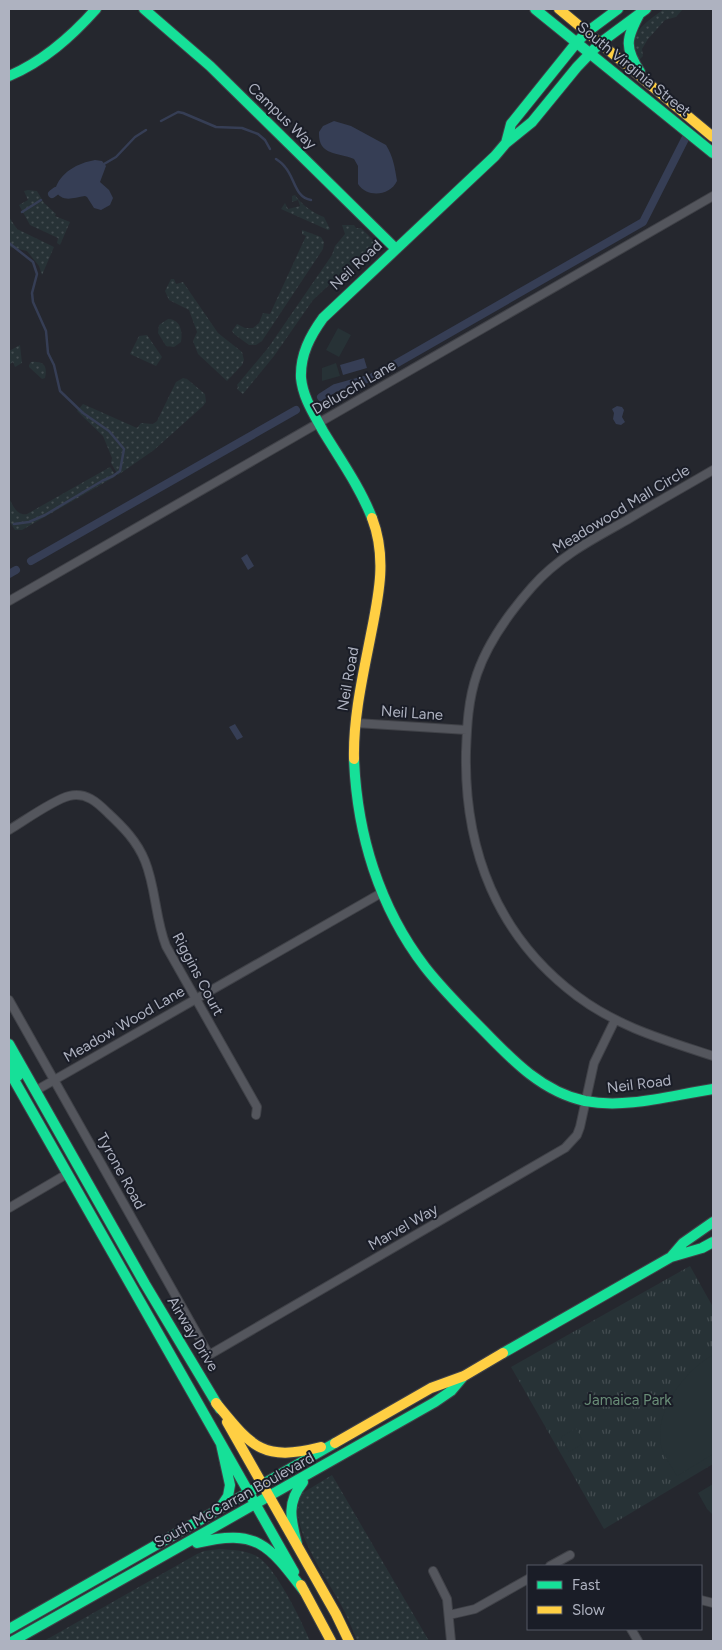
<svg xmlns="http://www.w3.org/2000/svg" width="722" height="1650" font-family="Figtree,sans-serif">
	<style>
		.grass { fill: url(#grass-dots) }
		.park { fill: url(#park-tufts) }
		.pitch { fill: #273236 }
		.water { fill: #363e55 }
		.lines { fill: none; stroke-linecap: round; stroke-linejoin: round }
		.stream { stroke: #363e55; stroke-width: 2.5 }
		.canal { stroke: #363e55; stroke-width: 8 }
		.street-casing { stroke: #404248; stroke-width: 10 }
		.fast-casing { stroke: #404248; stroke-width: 12 }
		.slow-casing { stroke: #404248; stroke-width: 12 }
		.street { stroke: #54565d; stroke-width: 8 }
		.fast { stroke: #16e098; stroke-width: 10 }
		.slow { stroke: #ffcf43; stroke-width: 10 }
		.labels { text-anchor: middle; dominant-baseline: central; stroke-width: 4; stroke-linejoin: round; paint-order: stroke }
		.street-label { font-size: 15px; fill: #aeb2c0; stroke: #1a1d27 }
		.park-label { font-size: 15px; fill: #698d77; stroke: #1a1d27 }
	</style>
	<defs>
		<pattern id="grass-dots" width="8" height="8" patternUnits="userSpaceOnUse" patternTransform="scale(1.25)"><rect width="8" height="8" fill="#273236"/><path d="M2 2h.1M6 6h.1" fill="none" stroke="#444d51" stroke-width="1.8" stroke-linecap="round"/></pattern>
		<pattern id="park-tufts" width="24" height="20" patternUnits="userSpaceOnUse" patternTransform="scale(1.25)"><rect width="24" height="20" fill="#273236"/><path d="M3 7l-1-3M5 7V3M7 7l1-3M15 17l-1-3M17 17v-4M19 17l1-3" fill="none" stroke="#444d51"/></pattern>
	</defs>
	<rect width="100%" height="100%" fill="#25272e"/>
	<path class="grass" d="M664 9H683L676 17 665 20 648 39 642 49 643 56 639 60C623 35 647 22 664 9Z
		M28 190 37 191 44 203 56 214 55 216 70 222 60 245 57 243 58 238 30 225 19 205 28 200 24 191Z
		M295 195C301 204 314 214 324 217L330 229 328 230 281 209 285 203 288 209 300 206 298 200 292 202V196Z
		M9 217 17 229 54 247 42 275 39 266 27 251 9 247Z
		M342 225H354L356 228H361L373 240 375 248C368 249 365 256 358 258L313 300 274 356 243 394 237 389 238 387 237 385 268 348 332 255 335 246 345 234Z
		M302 230 321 237 324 242 323 249 262 341 256 345H249L234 334 232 331 237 324 245 328H253L259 323 263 313 270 314 306 236 302 234Z
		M171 279H174L176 284 183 282 218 333 242 352 244 360 242 365 227 381 198 354 193 341 197 332 189 310 169 300 165 291Z
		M168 319C180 319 183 331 181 342L174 347 166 346 158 333 159 325Z
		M147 335 162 357 156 366 130 354 139 336Z
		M20 345 22 363 15 367 13 362 9 365V351Z
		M31 362C43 361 48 365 45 378L42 379 29 367V365Z
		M183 378 187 379 205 394 206 402 203 406 154 450 118 475 111 463 112 458 103 436 77 411 83 404 137 428 141 423 153 424 157 421 176 382Z
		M110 467 116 476 22 530H15L9 521V498C13 506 17 516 27 514Z
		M332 1475 429 1641H357C352 1628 347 1615 340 1603 326 1576 286 1524 301 1494Z
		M220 1549C232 1550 247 1550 258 1557 276 1568 301 1620 310 1641H44L197 1554 204 1551Z"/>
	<path class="park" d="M690 1266 713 1307V1464L604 1529 511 1367Z"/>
	<path class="pitch" d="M338 328 351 335 339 357 326 350Z
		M336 363 340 376 322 381V368Z
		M713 1355V1454L677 1476C672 1467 665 1458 662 1449 652 1413 684 1371 713 1355Z
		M576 1428 584 1443 569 1452 561 1437Z
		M713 1484V1515L707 1509 698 1493Z"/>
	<path class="water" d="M334 121 351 126 386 145C393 156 395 168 397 181 390 196 367 198 358 184V166L354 159C337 152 318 156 319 132L323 126Z
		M95 160 102 161 106 166 100 182 109 190 113 198 110 205 101 210 94 208 87 197 85 196C72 198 62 203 55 190 60 172 78 163 95 160Z
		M364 358 367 368 343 375 340 365Z
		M617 406 622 407 624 410 622 417 625 422 621 425 616 424 613 419 614 413 612 409Z
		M247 554 254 566 248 570 241 558Z
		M235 724 243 737 237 740 229 727Z"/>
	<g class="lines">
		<path class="stream" d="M161 121 178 112 183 113 216 127 242 128 258 134 265 140 270 149
			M276 159C279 161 283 164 285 167 295 178 295 198 311 200
			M104 164 116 157 135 137 146 130
			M22 212 41 200
			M9 243 33 262 37 274 32 293 33 302 46 331 48 353 54 365 60 391 83 413 109 431 124 449 120 471 113 476 102 481 45 515 29 522 14 524"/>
		<path class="canal" d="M52 194 56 191
			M321 397 335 388 371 378 643 222 685 139
			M31 561 296 410
			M9 574 16 570"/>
		<defs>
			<path id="street" d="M713 470C684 487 655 503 627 520 593 539 558 557 532 587 510 612 488 642 477 674 468 700 467 726 466 752 464 850 497 936 577 996 618 1027 665 1040 713 1056
				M9 601 713 196
				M356 723 467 730
				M9 830C24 821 53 800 69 796 86 792 97 802 108 813 123 827 137 841 145 861 156 888 155 918 166 946L257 1107 256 1115
				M9 1000 209 1355 565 1148 577 1135 580 1127 594 1063 615 1020
				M35 1091 383 892
				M9 1208 67 1174
				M550 1566 570 1555
				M433 1571 447 1599 451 1641
				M701 1600 713 1603
				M449 1615 475 1609 528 1579
				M631 1629 638 1641"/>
			<path id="fast" d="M144 9 210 66 396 249
				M535 9 713 153
				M640 13C626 39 624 47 640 72
				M9 76C44 61 71 37 96 9
				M506 143 511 124 577 42 587 32 618 9
				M372 518C360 487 340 459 323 431 314 414 303 398 301 378 300 355 310 336 323 318L495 156 506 143 532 122 577 67 600 43 646 9
				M354 759C357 834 379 907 425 967 443 990 464 1011 484 1031 513 1061 543 1092 585 1101 627 1109 672 1095 713 1089
				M9 1044 145 1284 220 1409
				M9 1060 18 1076
				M9 1071 294 1572
				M671 1257 683 1243 713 1222
				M503 1353 671 1257 702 1248 713 1242
				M220 1508 228 1496 230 1485 221 1444
				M197 1543C257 1528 269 1545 304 1591
				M297 1544C291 1520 286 1503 303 1482
				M9 1629 335 1443
				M13 1641 435 1402 451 1391 462 1378"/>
			<path id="slow" d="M559 9 713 137
				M354 759C353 718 363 675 371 634 379 594 387 557 372 518
				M216 1403C252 1447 262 1462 321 1447
				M227 1422 336 1614 349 1641
				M335 1443 431 1388 464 1376 503 1353
				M301 1585 331 1641"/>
		</defs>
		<use href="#street" class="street-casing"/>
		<use href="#fast" class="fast-casing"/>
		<use href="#slow" class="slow-casing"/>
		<use href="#street" class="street"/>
		<use href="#fast" class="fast"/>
		<use href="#slow" class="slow"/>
	</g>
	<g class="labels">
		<g class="street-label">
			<text transform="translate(634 69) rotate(39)">South Virginia Street</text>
			<text transform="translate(282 116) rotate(44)">Campus Way</text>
			<text transform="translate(356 265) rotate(-43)">Neil Road</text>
			<text transform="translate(354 387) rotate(-30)">Delucchi Lane</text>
			<text transform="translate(621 509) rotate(-31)">Meadowood Mall Circle</text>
			<text transform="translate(348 679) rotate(-80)">Neil Road</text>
			<text transform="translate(412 713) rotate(4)">Neil Lane</text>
			<text transform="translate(198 974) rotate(62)">Riggins Court</text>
			<text transform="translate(124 1024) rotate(-30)">Meadow Wood Lane</text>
			<text transform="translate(639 1084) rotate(-7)">Neil Road</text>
			<text transform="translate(121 1171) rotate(61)">Tyrone Road</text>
			<text transform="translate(403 1227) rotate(-30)">Marvel Way</text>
			<text transform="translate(193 1334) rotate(59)">Airway Drive</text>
			<text transform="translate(234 1500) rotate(-29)">South McCarran Boulevard</text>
		</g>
		<g class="park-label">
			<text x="628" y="1400">Jamaica Park</text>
		</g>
	</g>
	<rect width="722" height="1650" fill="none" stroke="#aeb2c0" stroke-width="20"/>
	<rect x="527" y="1565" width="175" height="65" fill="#1a1d27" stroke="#555964"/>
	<rect x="537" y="1581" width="25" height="8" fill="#16e098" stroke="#555964"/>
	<text x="572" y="1590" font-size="15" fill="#aeb2c0">Fast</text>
	<rect x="537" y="1606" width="25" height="8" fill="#ffcf43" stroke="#555964"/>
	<text x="572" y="1615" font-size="15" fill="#aeb2c0">Slow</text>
</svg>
